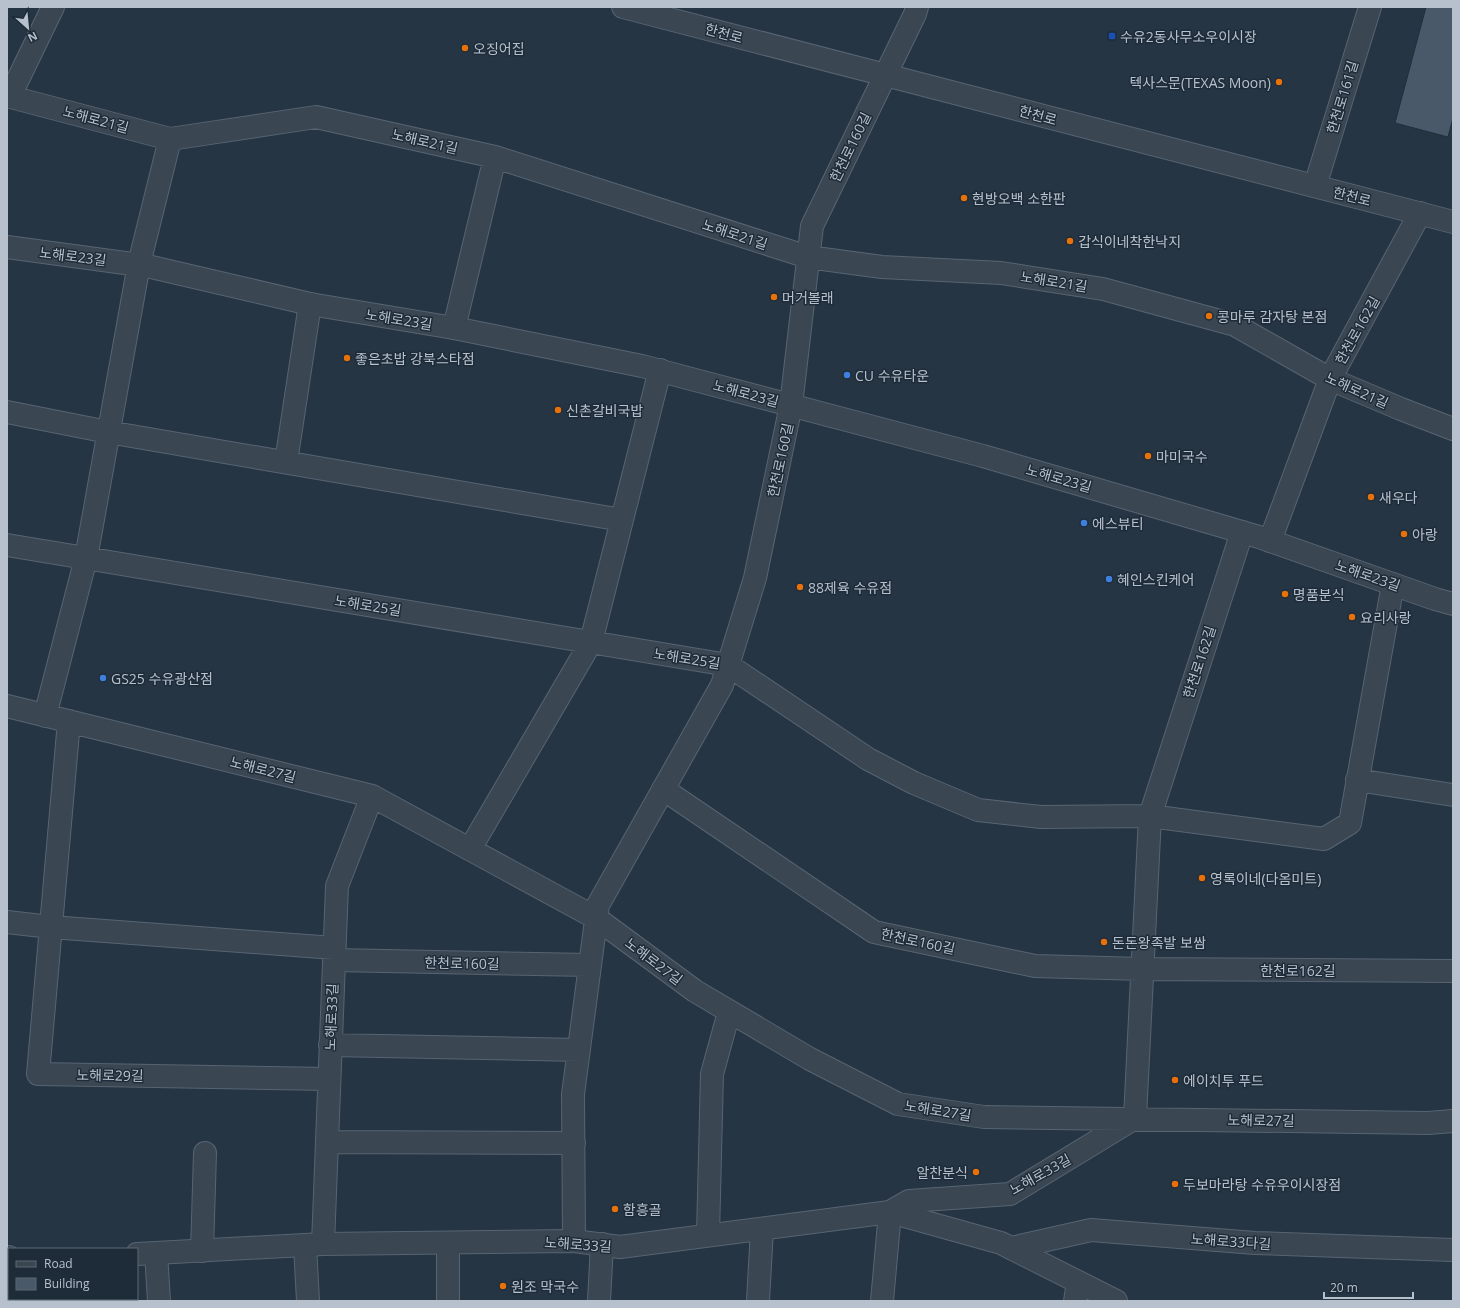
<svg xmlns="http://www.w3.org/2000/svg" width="1460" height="1308" font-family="'Open Sans','Noto Sans KR',sans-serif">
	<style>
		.building { fill: #49596a; stroke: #202e3b }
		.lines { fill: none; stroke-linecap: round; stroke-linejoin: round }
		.minor-casing { stroke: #586471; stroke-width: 24 }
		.tertiary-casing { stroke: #586471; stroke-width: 24 }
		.minor { stroke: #3a4753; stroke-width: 22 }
		.tertiary { stroke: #3a4753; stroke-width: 22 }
		.transit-dot { fill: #1a4fb4; stroke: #1e2c39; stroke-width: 1.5 }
		.food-dot { fill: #e8710a; stroke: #1e2c39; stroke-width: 1.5 }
		.shop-dot { fill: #3f7fe0; stroke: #1e2c39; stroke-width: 1.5 }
		.labels { text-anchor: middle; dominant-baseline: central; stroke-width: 3; stroke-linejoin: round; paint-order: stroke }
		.street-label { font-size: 14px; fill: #b7c1cd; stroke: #1e2c39 }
		.poi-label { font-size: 14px; fill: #b7c1cd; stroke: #1e2c39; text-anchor: start }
	</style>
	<rect width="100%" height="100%" fill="#253544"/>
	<path class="building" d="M1426 7H1453V118L1448 137 1395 123Z"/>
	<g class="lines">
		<defs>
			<path id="minor" d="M7 96 170 139 316 117 495 157 808 257 882 267 1001 273 1103 289 1235 325 1330 379 1401 409 1453 429
				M10 96 53 7
				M1315 186 1370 7
				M454 328 495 157
				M7 412 108 432 622 520
				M286 462 310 304
				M1270 541 1330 379 1420 213
				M7 545 728 665 868 759 914 783 978 810 1041 817 1150 816 1324 839 1350 823 1393 584
				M7 706 372 796 596 918 695 991 810 1059 898 1104 984 1117 1428 1123 1453 1121
				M45 716 86 558 139 264 170 139
				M69 721 38 1074 329 1079
				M1357 780 1453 795
				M663 789 874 932 1035 966 1142 969 1453 971
				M470 849 591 642 660 370
				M7 922 51 927 334 948
				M334 960 590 965
				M330 1045 579 1050
				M1135 1118 1150 816 1242 532
				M327 1142 574 1143
				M708 1235 712 1074 729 1012
				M574 1241 573 1094 598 905 722 685 755 578 791 405 812 226 915 14 917 7
				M448 1243V1301
				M323 1244 337 886 372 796
				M305 1245 308 1301
				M1011 1248 1091 1230 1255 1243 1453 1250
				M202 1251 205 1153
				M156 1253 159 1301
				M26 1301V1299
				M599 1301 602 1244
				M758 1301 762 1229
				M882 1301 890 1212 909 1201 1010 1194 1135 1118
				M1075 1301 1078 1282"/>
			<path id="tertiary" d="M623 7 1453 222
				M7 247 147 266 310 304 454 328 642 366 983 456 1259 537 1435 599 1453 604
				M137 1254 323 1244 574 1241 620 1247 890 1212 1001 1243 1116 1301
				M7 1257H9"/>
		</defs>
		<use href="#minor" class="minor-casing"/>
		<use href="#tertiary" class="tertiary-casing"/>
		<use href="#minor" class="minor"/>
		<use href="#tertiary" class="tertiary"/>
	</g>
	<rect class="transit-dot" x="1108" y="32" width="8" height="8" rx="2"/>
	<g class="food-dot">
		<circle cx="465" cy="48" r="4"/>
		<circle cx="1279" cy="82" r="4"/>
		<circle cx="964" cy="198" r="4"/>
		<circle cx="1070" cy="241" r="4"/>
		<circle cx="774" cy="297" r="4"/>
		<circle cx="1209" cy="316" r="4"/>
		<circle cx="347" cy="358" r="4"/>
		<circle cx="558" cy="410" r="4"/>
		<circle cx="1148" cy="456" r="4"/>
		<circle cx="1371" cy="497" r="4"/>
		<circle cx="1404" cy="534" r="4"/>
		<circle cx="800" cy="587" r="4"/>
		<circle cx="1285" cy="594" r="4"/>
		<circle cx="1352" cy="617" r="4"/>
		<circle cx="1202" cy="878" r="4"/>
		<circle cx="1104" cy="942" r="4"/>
		<circle cx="1175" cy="1080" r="4"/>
		<circle cx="976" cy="1172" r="4"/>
		<circle cx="1175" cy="1184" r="4"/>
		<circle cx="615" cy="1209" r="4"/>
		<circle cx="503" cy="1286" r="4"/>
	</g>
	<g class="shop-dot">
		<circle cx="847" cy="375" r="4"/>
		<circle cx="1084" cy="523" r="4"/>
		<circle cx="1109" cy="579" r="4"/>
		<circle cx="103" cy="678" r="4"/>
	</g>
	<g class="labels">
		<g class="street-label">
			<text transform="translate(724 33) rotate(15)">한천로</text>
			<text transform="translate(1342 97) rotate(-73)">한천로161길</text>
			<text transform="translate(1038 115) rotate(15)">한천로</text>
			<text transform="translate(96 119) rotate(15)">노해로21길</text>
			<text transform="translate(425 141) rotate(13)">노해로21길</text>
			<text transform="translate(850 147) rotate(-64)">한천로160길</text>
			<text transform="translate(1352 196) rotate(14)">한천로</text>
			<text transform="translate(735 234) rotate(18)">노해로21길</text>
			<text transform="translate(73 256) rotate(7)">노해로23길</text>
			<text transform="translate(1054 281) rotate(9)">노해로21길</text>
			<text transform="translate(399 319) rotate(9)">노해로23길</text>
			<text transform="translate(1357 330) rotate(-61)">한천로162길</text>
			<text transform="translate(1357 390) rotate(24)">노해로21길</text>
			<text transform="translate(746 393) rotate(15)">노해로23길</text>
			<text transform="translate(780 460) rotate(-78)">한천로160길</text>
			<text transform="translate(1059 478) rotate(16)">노해로23길</text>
			<text transform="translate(1368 575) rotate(19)">노해로23길</text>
			<text transform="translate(368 605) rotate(9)">노해로25길</text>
			<text transform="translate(687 658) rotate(9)">노해로25길</text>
			<text transform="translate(1199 662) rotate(-72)">한천로162길</text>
			<text transform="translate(263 769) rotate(14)">노해로27길</text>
			<text transform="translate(918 941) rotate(12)">한천로160길</text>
			<text transform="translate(654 961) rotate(37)">노해로27길</text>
			<text transform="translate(462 963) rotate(1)">한천로160길</text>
			<text x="1298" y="970">한천로162길</text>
			<text transform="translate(331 1017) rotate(-88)">노해로33길</text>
			<text transform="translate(110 1075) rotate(1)">노해로29길</text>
			<text transform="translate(938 1110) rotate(9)">노해로27길</text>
			<text transform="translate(1261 1120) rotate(1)">노해로27길</text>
			<text transform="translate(1040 1174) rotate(-29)">노해로33길</text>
			<text transform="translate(1231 1241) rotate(4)">노해로33다길</text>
			<text transform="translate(578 1244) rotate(4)">노해로33길</text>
		</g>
		<g class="poi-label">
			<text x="1120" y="36">수유2동사무소우이시장</text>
			<text x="473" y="48">오징어집</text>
			<text x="1271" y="82" text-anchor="end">텍사스문(TEXAS Moon)</text>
			<text x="972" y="198">현방오백 소한판</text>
			<text x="1078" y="241">갑식이네착한낙지</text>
			<text x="782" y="297">머거볼래</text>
			<text x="1217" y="316">콩마루 감자탕 본점</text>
			<text x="355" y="358">좋은초밥 강북스타점</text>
			<text x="855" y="375">CU 수유타운</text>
			<text x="566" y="410">신촌갈비국밥</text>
			<text x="1156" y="456">마미국수</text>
			<text x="1379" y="497">새우다</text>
			<text x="1092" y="523">에스뷰티</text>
			<text x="1412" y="534">아랑</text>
			<text x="1117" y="579">혜인스킨케어</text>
			<text x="808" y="587">88제육 수유점</text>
			<text x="1293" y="594">명품분식</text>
			<text x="1360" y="617">요리사랑</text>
			<text x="111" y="678">GS25 수유광산점</text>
			<text x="1210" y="878">영록이네(다옴미트)</text>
			<text x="1112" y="942">돈돈왕족발 보쌈</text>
			<text x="1183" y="1080">에이치투 푸드</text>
			<text x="968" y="1172" text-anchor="end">알찬분식</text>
			<text x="1183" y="1184">두보마라탕 수유우이시장점</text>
			<text x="623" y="1209">함흥골</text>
			<text x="511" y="1286">원조 막국수</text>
		</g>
	</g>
	<rect width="1460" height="1308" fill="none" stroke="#b7c1cd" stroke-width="16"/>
	<rect x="8" y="1248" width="130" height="52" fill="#1e2c39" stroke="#5b6874"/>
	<rect x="16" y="1261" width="20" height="6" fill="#3a4753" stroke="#5b6874"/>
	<text x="44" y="1268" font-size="12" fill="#b7c1cd">Road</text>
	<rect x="16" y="1278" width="20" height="12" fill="#49596a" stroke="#5b6874"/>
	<text x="44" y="1288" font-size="12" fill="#b7c1cd">Building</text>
	<g transform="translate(28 28) rotate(153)" stroke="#1e2c39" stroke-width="3" paint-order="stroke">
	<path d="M0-3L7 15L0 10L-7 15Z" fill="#b7c1cd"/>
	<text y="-6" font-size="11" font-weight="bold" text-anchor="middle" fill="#b7c1cd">N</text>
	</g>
	<path d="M1324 1292v6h89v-6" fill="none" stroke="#b7c1cd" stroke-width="2"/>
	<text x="1330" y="1292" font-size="12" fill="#b7c1cd" stroke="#1e2c39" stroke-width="3" paint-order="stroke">20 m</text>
</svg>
